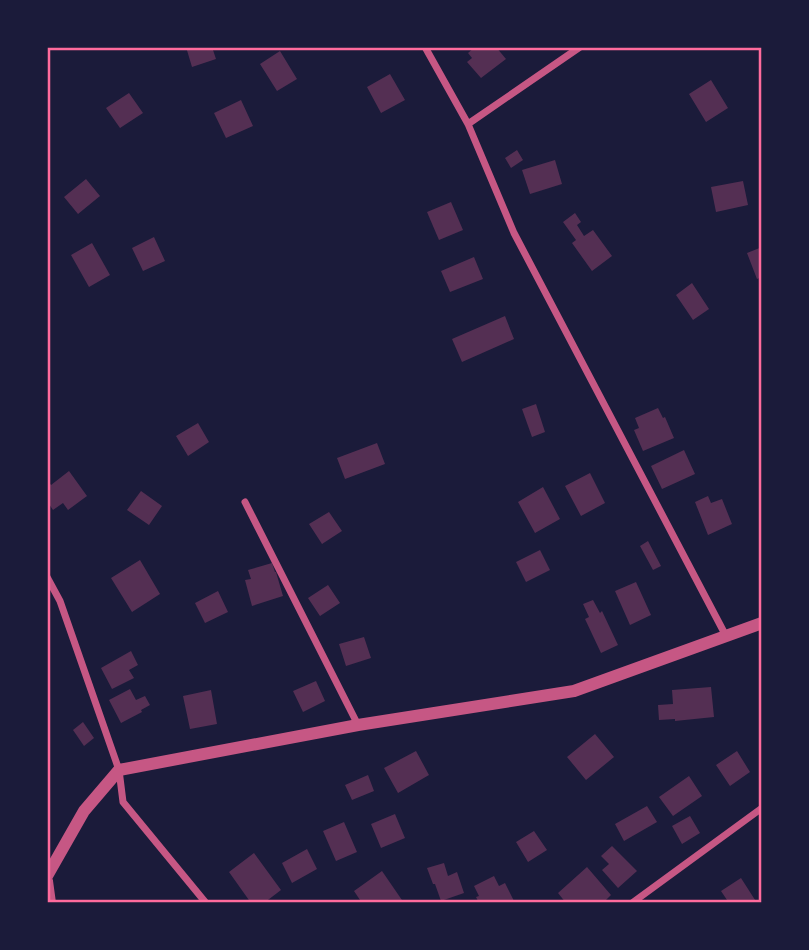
<svg xmlns="http://www.w3.org/2000/svg" width="809" height="950" font-family="'IBM Plex Sans',sans-serif">
	<style>
		.building { fill: #542f53 }
		.lines { fill: none; stroke-linecap: round; stroke-linejoin: round }
		.minor { stroke: #c65784; stroke-width: 7 }
		.tertiary { stroke: #c65784; stroke-width: 12 }
		.neatline { fill: none; stroke: #ff6b9d; stroke-width: 2.5 }
	</style>
	<rect width="100%" height="100%" fill="#1b1b3a"/>
	<path class="building" d="M186 47H212L216 59 192 67Z
		M475 47H496L506 59 481 78 467 62 472 58 468 53Z
		M280 51 297 79 277 91 260 64Z
		M390 74 405 100 381 113 367 87Z
		M711 80 728 108 706 122 689 94Z
		M129 93 143 113 120 128 106 108Z
		M241 100 253 126 226 138 214 113Z
		M517 150 523 160 511 168 505 158Z
		M555 160 562 184 530 194 522 170Z
		M86 179 100 196 78 214 64 197Z
		M743 181 748 205 716 212 711 187Z
		M451 202 463 230 439 240 427 212Z
		M575 213 581 222 577 225 584 236 593 230 612 256 592 271 572 243 576 240 563 222Z
		M154 237 165 261 143 271 132 248Z
		M92 243 110 275 89 287 71 255Z
		M762 247V277L757 279 747 253Z
		M474 257 483 279 450 292 441 271Z
		M692 283 709 309 693 320 676 295Z
		M505 316 514 339 462 362 452 339Z
		M536 404 545 432 532 437 522 409Z
		M658 408 663 418 665 417 674 438 643 451 634 430 639 428 635 418Z
		M198 423 209 442 188 456 176 436Z
		M377 443 385 464 345 479 337 458Z
		M684 450 695 474 662 489 651 466Z
		M69 471 87 496 68 510 63 503 53 510 47 501V480L51 485Z
		M590 473 605 503 581 516 565 486Z
		M543 487 560 519 535 533 518 502Z
		M141 491 162 506 149 525 127 510Z
		M708 496 711 503 722 499 732 524 708 535 695 502Z
		M329 512 342 531 322 544 309 524Z
		M648 541 661 566 653 570 640 546Z
		M540 550 550 570 526 582 516 562Z
		M140 560 160 594 132 612 111 578Z
		M272 563 275 572H276L283 596 252 606 245 580 251 579 248 570Z
		M636 582 651 615 630 625 615 591Z
		M328 585 340 603 320 616 308 598Z
		M218 591 228 612 205 623 195 603Z
		M593 600 600 613 602 611 618 645 601 653 585 619 589 617 583 604Z
		M364 637 371 658 346 666 339 644Z
		M131 651 138 665 129 670 134 678 112 689 101 668Z
		M316 681 325 701 303 712 293 691Z
		M711 687 714 717 675 721V719L659 720 658 705 673 704 672 690Z
		M130 689 136 700 145 696 150 705 141 710 142 712 121 723 109 700Z
		M211 690 217 724 190 729 183 696Z
		M83 722 94 738 84 746 73 730Z
		M595 734 614 757 586 780 567 757Z
		M416 751 429 775 398 793 384 768Z
		M737 751 750 772 730 786 716 765Z
		M368 775 374 791 352 800 345 785Z
		M689 776 702 796 673 816 659 797Z
		M647 806 657 822 624 841 615 824Z
		M395 814 405 838 381 848 371 824Z
		M690 816 700 833 682 844 672 826Z
		M344 822 357 852 336 861 323 831Z
		M534 831 547 850 528 862 516 842Z
		M612 846 637 871 618 888 602 870 609 864 601 856Z
		M307 849 317 869 292 883 282 863Z
		M254 853 281 890 264 903H251L229 872Z
		M444 863 448 876 457 872 464 893 441 901 435 884H433L427 868Z
		M587 867 611 895 603 903H566L558 893Z
		M382 871 404 903H362L354 891Z
		M494 876 499 886 505 883 515 903H479L476 897 479 896 474 886Z
		M741 878 757 903H729L721 891Z"/>
	<g class="lines">
		<path class="minor" d="M425 47 468 124 514 233 726 636
			M468 124 580 47
			M245 502 358 725
			M47 577 60 601 119 770 123 802 206 903
			M632 903 762 808"/>
		<path class="tertiary" d="M47 876 84 811 119 770 358 725 574 691 762 623
			M47 881 50 903"/>
	</g>
	<rect width="809" height="950" fill="none" stroke="#1b1b3a" stroke-width="98"/>
	<rect x="49" y="49" width="711" height="852" class="neatline"/>
</svg>
